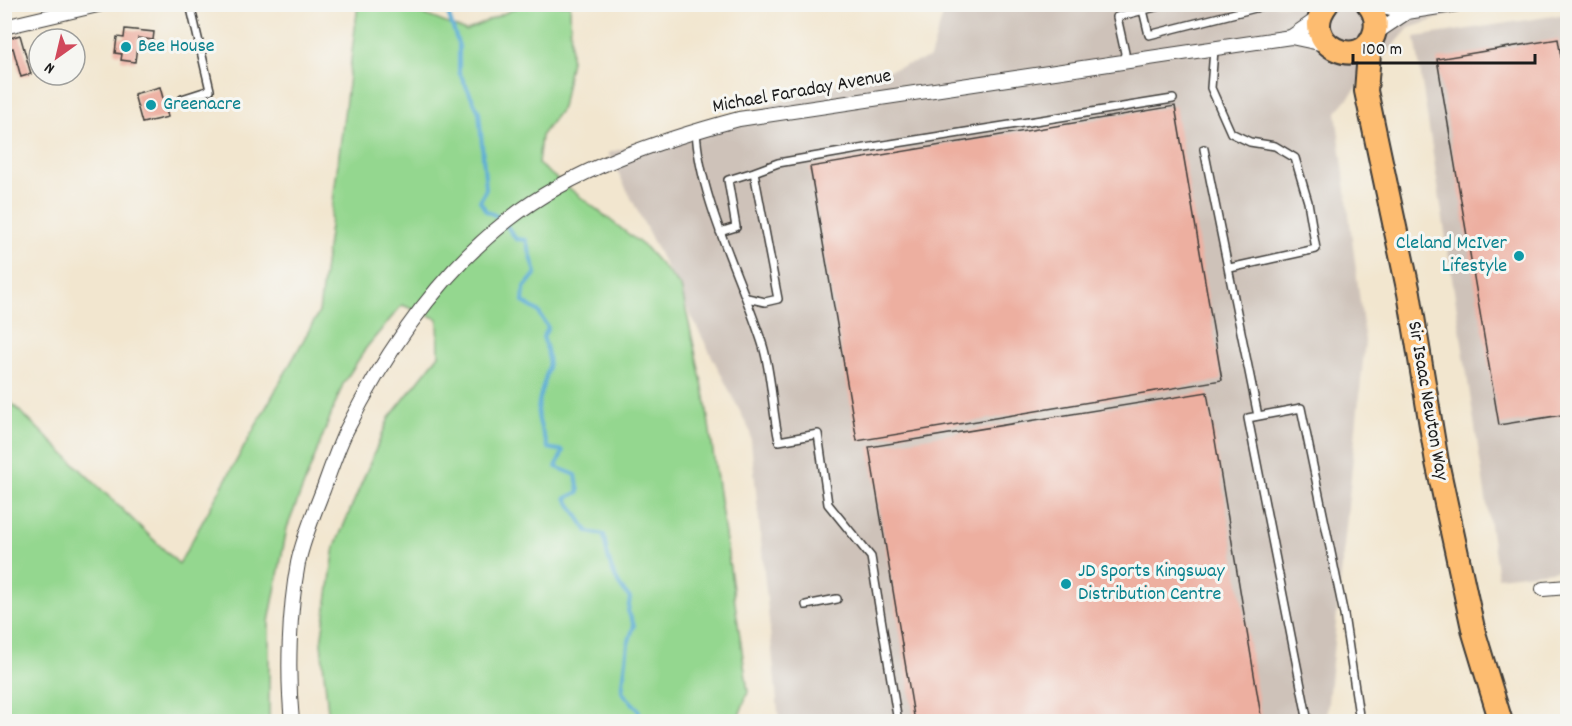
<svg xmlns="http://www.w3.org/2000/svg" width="1572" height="726" font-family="Dekko,sans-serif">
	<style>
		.industrial { fill: #cec2b9 }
		.green { fill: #94d78f; stroke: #587a56; stroke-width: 1.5 }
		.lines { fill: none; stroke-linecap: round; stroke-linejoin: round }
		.stream { stroke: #5aacd5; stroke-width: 4 }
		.building { fill: #edafa0 }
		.service-casing { stroke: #3c3a37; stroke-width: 10 }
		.minor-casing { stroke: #3c3a37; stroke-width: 16 }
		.trunk-casing { stroke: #3c3a37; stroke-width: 26 }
		.service { stroke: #fff; stroke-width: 7 }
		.minor { stroke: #fff; stroke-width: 14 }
		.trunk { stroke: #fdbc70; stroke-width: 22 }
		.culture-dot { fill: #0f9aa8; stroke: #f6f6f2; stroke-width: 2 }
		.labels { text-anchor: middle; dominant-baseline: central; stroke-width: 6; stroke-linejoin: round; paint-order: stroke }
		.culture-label { font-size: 20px; fill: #0d838f; stroke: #f6f6f2; text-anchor: start }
		.street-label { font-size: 20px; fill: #1c1c1c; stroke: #f6f6f2 }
	</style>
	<rect width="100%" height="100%" fill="#f6f6f2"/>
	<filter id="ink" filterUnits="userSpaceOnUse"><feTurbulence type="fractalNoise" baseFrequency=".0167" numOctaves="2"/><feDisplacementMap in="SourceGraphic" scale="12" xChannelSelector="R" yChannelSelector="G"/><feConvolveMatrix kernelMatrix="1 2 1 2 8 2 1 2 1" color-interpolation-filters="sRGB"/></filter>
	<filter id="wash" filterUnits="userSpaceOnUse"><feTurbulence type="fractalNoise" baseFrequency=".008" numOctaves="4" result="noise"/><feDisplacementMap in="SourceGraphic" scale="24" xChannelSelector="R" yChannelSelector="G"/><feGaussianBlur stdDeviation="1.35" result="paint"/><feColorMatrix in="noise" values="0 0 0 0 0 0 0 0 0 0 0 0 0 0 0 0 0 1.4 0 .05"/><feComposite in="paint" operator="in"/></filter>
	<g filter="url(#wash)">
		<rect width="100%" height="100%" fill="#f2e6cf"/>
		<path class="industrial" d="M946 5H1479L1409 28 1336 112 1365 341 1326 721H779L750 431 608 153 930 58Z
			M1567 14 1568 559 1560 570 1498 577 1415 37Z"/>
		<path class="green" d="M358 5H400L466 31 522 5H570L571 60 562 108 541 136 538 164 645 247 681 287 705 397 748 692 737 721H329L321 643 335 546 389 418 439 355 438 319 402 305 366 348 343 384 287 528 269 622V721H5L4 396 179 564 319 312Z"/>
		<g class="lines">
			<path class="stream" d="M445 4 459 46V72L479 112 486 189 480 201 486 211 501 218 516 239 526 240 536 273 524 288 523 302 538 311 548 328 543 337C557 373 540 378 538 411 537 422 545 437 548 448L563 451 556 467 576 475 579 492 566 498 588 532 604 535C607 559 613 581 630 598L628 611 634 625 628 644 622 692 638 709 642 722"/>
		</g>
		<g id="blocks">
			<path class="building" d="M125 29 154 32 153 40 138 38 135 62 121 60 122 54 115 53 117 37 124 38Z
				M20 35 31 74 21 77 13 48 10 49 7 39Z
				M1558 39 1568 98V414L1499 425 1437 59Z
				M4 73 9 86 4 88Z
				M160 87 168 117 142 123 134 94Z
				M1175 106 1222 380 857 441 810 167Z
				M1207 392 1262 722H915L869 447Z"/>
		</g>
	</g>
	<g filter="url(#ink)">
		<use href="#blocks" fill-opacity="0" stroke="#3c3a37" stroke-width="1.5"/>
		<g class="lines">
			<defs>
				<path id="service" d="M1143 10 1149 35 1271 4
					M1214 50 1211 88 1231 133 1250 142 1275 146 1295 158 1308 202 1316 249 1230 268
					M1123 64 1125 53 1117 17 1167 4
					M182 99 210 90 190 4
					M696 130C699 199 742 279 763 346 772 376 772 410 779 441L818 434 828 504 871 557 898 722
					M1204 149 1258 416
					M720 232 736 227 728 180 754 172
					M747 298 765 302 778 299 754 172 778 163 853 150 1173 99
					M806 605 837 599
					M1308 722 1248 418 1301 408 1344 615 1360 722"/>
				<path id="minor" d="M1375 4 1407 12 1458 4
					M4 27 102 4
					M1374 34 1407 12
					M1291 37 1320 17
					M1543 589 1568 587
					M292 722C287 672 289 612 298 563 303 539 314 513 323 490 330 471 337 450 346 431 385 353 439 274 508 220 572 169 661 140 739 119L1291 37 1329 45"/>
				<path id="trunk" d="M1327 4C1296 44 1364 75 1375 31 1377 21 1375 12 1368 4
					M1370 41 1366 91 1409 293 1437 462 1474 633 1501 722"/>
			</defs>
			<use href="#service" class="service-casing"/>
			<use href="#minor" class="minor-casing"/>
			<use href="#trunk" class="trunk-casing"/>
			<use href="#service" class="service"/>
			<use href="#minor" class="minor"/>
			<use href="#trunk" class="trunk"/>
		</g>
	</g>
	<g class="culture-dot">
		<circle cx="126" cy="47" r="6"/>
		<circle cx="151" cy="105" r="6"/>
		<circle cx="1519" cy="256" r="6"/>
		<circle cx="1066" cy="584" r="6"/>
	</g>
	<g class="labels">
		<g class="culture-label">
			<text x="138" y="47">Bee House</text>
			<text x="163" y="105">Greenacre</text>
			<text x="1507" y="244" text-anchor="end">Cleland McIver<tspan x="1507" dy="23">Lifestyle</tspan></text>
			<text x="1078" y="572">JD Sports Kingsway<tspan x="1078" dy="23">Distribution Centre</tspan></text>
		</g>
		<g class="street-label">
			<text transform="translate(802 92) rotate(-10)">Michael Faraday Avenue</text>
			<text transform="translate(1427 401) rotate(80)">Sir Isaac Newton Way</text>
		</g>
	</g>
	<rect width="1572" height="726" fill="none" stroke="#f6f6f2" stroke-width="24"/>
	<g transform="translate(57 57) rotate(214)"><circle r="28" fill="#f6f6f2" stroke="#9f9f9c" stroke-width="1.5"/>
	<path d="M0-4.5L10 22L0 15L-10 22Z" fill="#d1495b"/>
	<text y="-9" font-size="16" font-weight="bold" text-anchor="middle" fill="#1c1c1c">N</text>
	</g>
	<path d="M1353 54v9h182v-9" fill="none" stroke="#1c1c1c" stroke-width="3"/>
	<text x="1362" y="54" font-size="18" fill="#1c1c1c" stroke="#f6f6f2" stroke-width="4.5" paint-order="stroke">100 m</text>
</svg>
